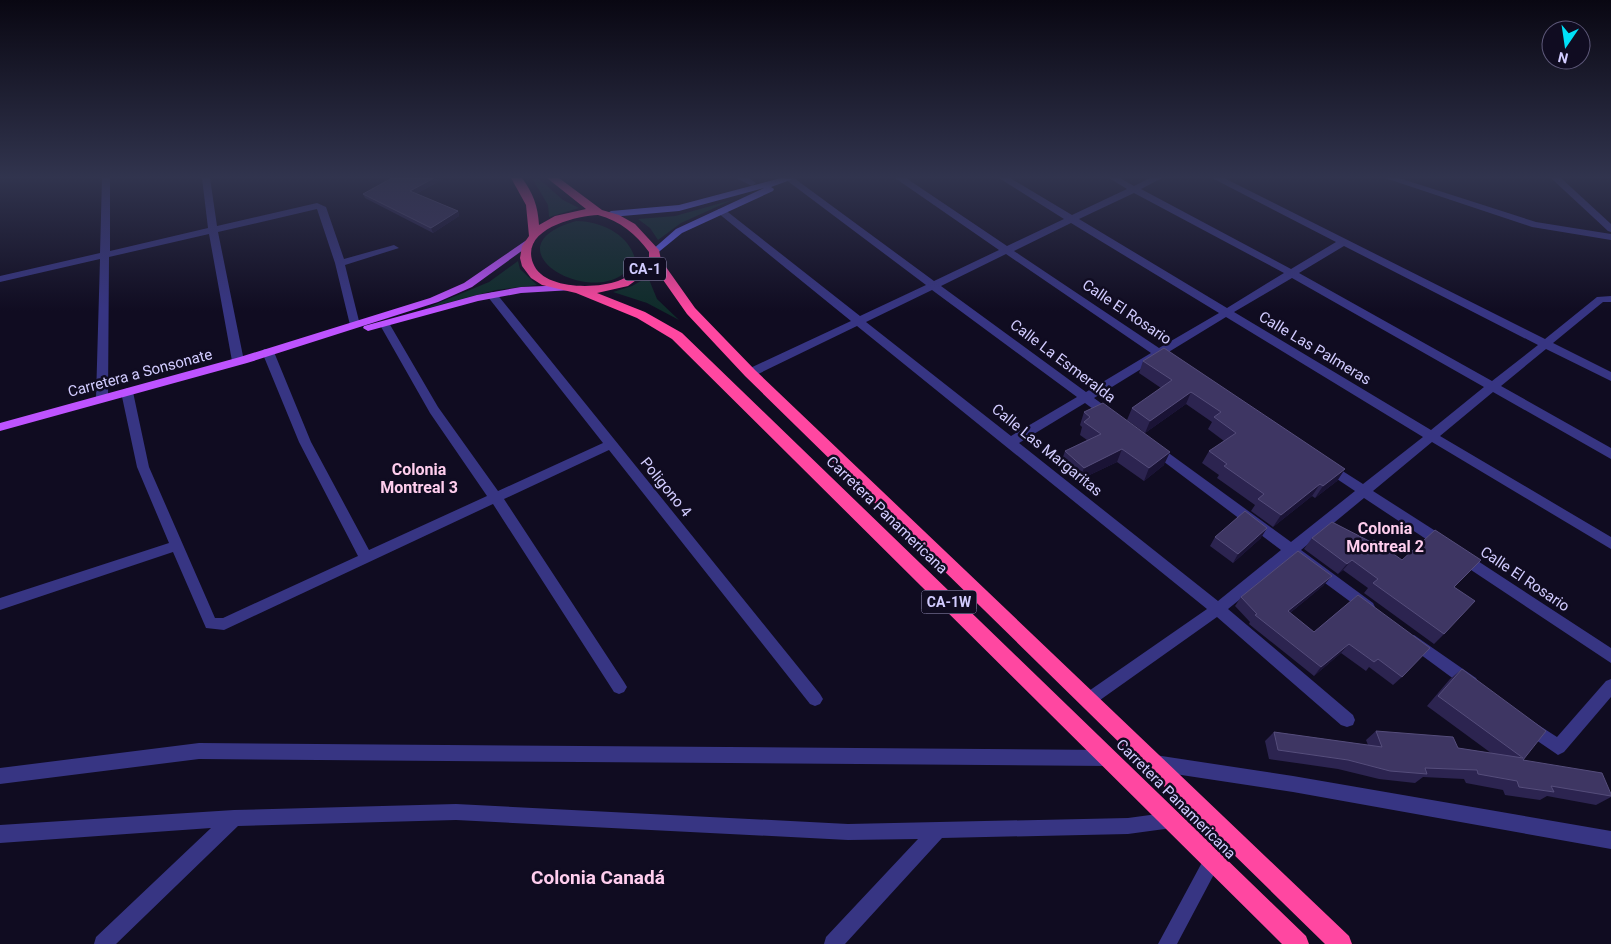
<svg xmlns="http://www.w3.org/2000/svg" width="1611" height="944" font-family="Roboto,sans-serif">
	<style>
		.green { fill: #0f2c2a }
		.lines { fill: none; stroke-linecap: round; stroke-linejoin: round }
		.street { fill: #373583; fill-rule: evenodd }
		.secondary { fill: #6663ff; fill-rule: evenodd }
		.primary { fill: #be53ff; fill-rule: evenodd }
		.highway { fill: #ff47a1; fill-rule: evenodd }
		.wall { fill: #2c2450 }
		.shaded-wall { fill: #1a1335 }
		.building { fill: #3e3663; stroke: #554d7b }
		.labels { text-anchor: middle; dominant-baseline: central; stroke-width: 5; stroke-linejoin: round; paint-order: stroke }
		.shield { fill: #100c21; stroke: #9892bc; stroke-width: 1 }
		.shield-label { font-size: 14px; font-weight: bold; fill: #d2ccff }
		.street-label { font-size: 15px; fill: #d2ccff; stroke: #100c21 }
		.neighbourhood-label { font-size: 16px; font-weight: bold; fill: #ffceee; stroke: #100c21 }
		.near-neighbourhood-label { font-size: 19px; font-weight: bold; fill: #ffceee; stroke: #100c21 }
	</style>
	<rect width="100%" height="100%" fill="#100c21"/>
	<path class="green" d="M532 178H538L563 200 579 208 549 217 548 205Z
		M732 200 681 223 658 240 650 228 638 219 675 216Z
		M576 221C600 221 629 234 635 259 608 319 478 249 576 221Z
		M518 261 520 269 537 285 496 290 424 309 489 282Z
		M648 277 657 299 679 320 647 303 613 292 632 286Z"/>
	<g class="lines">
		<path class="street" d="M102 178H110V251L208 228 202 178H210L217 226 317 203 326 207 344 259 394 245 399 248 345 265 360 325 355 328 350 325 335 263 317 209 218 232 244 361 238 365 232 361 209 234 109 257 108 398 102 402 96 398 100 259 0 282V276L100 253Z
			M736 178H749L756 183 752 186Z
			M794 178 934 281 999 250 895 178H906L1007 246 1064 219 999 178H1010L1072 215 1127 189 1109 178H1120L1134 186 1150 178H1162L1141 189 1291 269 1336 242 1212 178H1224L1545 339 1597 297 1611 296V302H1603L1553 343 1611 372V381L1546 349 1501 386 1611 448V459L1493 392 1440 436 1611 537V549L1432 442 1373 491 1448 539 1450 543 1448 547 1443 548 1438 547 1364 498 1301 550 1373 603 1375 607 1373 611 1368 613 1363 611 1291 558 1228 609 1353 715 1355 720 1353 725 1347 727 1341 725 1217 617 1093 705 1088 707 1083 705 1080 700 1083 695 1207 609 857 326 754 376H746L744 373 746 370 851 321 718 213V209H724L860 316 926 285 785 179ZM1134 193 1284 273 1227 308 1079 219ZM1071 223 1219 313 1159 348 1014 251ZM1344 246 1538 345 1492 381 1299 273ZM1006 254 1151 353 1086 392 941 286ZM1292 278 1484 387 1431 430 1234 312ZM932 290 1077 397 1011 436 866 322ZM1226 317 1423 437 1363 484 1330 463H1322L1320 466 1322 469 1355 491 1291 542 1159 446H1151L1149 449 1151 452 1281 550 1218 601 1019 443 1085 403 1105 418H1113L1115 415 1113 412 1094 398 1159 358 1167 364H1175L1177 361 1167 353Z
			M1385 178H1399L1536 222 1611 234V240L1532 227Z
			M1551 178H1561L1611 224V232L1608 231Z
			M492 292 496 293 820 694 823 699 820 704 815 706 810 704 609 450 504 499 624 682 627 687 624 692 619 694 614 692 493 504 224 630 206 628 173 552 0 610V598L169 543 137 467 121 392 127 388 133 392 149 467 215 618H223L358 556 299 442 262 352 264 349H272L274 352 311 442 369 550 487 496 430 413 380 325 381 323H389L438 407 498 491 603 443 488 297 487 295Z
			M1461 550 1611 648V663L1456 560 1454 556 1456 552Z
			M1414 635 1476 678 1479 683 1476 688 1471 690 1466 688 1409 646 1407 641 1409 636Z
			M1611 679V697L1564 752 1558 755 1523 731 1521 726 1523 721 1529 719 1557 737 1606 681Z
			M199 743 1109 750 1115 752 1117 758 1115 764 1109 766 199 759 0 784V768Z
			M1155 755 1293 776 1611 831V849L1293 792 1155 771 1149 769 1147 763 1149 757Z
			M456 804 848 824 1128 818 1172 812 1178 814 1180 820 1178 826 1172 828 1128 834 942 838 845 944H824L826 937 918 839 848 840 456 820 238 826 116 944H94L96 937 211 828 0 843V825L234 810Z
			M1212 852 1218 855 1221 861 1177 944H1158L1206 855Z"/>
		<path class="secondary" d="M781 178 793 179 771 187 774 189 773 191 682 233 655 255 650 252 652 250 676 229 764 188 679 211 611 217 606 214 611 211 679 205Z"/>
		<path class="primary" d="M531 237 534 238V242L472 287 438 302 247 363 0 431V423L240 357 430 298 464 283Z
			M568 285 572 286V290L521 293 478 301 368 331 363 328 364 326 477 295 521 287Z"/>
		<path class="highway" d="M511 178H522C533 193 538 206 539 225L555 216 586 209 547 178H559L602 210 619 215 635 224 659 250 661 260 695 308 755 370 1349 936 1352 944H1325L745 376 687 314 654 267 628 286 597 293 645 312 682 333 1306 936 1309 944H1282L672 339 637 318 576 293 542 285 531 278 522 266 520 258 522 246 529 236 526 205ZM598 215C620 221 636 234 649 252V259C640 267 629 277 618 281 596 289 543 290 533 263 520 229 576 216 598 215Z"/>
	</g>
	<path class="wall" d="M445 178 416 194 458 211 459 216 433 233 365 198 363 194Z
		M1143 361 1345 469 1337 481 1315 498 1312 496 1273 527 1251 511 1255 505 1217 478 1219 475 1202 463 1209 451 1224 441 1208 429 1212 422 1186 404 1145 433 1127 420 1132 408 1161 388 1139 373Z
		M1084 412 1164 465 1144 481 1117 462 1079 480 1061 463 1065 451 1087 440 1080 435 1082 427 1080 425Z
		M1215 537 1261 538 1233 563 1210 546Z
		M1312 538 1402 560 1454 587 1444 634 1434 644 1364 593 1368 588 1343 570 1338 574 1304 549Z
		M1324 585 1290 613 1314 632 1358 595 1402 677 1393 685 1369 667 1366 671 1341 653 1314 676 1249 624 1250 622 1235 606 1241 597Z
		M1462 669 1523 760 1611 794V797L1596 805 1547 796 1540 800 1505 795 1503 790 1466 783 1464 779 1423 777 1415 783 1379 779 1338 769 1269 759 1265 741 1274 732 1368 745 1366 740 1376 731 1458 748 1491 753 1427 706 1450 679Z"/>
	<path class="shaded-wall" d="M434 178H445L412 196 410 191Z
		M458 211 459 216 433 233 431 228Z
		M1191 392 1186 404 1145 433 1150 421Z
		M1122 449 1117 462 1079 480 1084 468Z
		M1170 452 1164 465 1144 481 1149 468Z
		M1345 469 1337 481 1315 498 1323 486Z
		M1320 484 1312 496 1273 527 1281 515Z
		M1267 528 1261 538 1233 563 1238 554Z
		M1352 560 1343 570 1338 574 1347 564Z
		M1332 576 1324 585 1281 620 1288 611Z
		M1349 644 1341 653 1314 676 1321 667Z"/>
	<path class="building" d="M392 178H434L410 191 458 211 431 228 363 194Z
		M1164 348 1345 469 1323 486 1320 484 1281 515 1258 499 1264 494 1224 466 1227 464 1209 451 1236 433 1214 417 1221 412 1191 392 1150 421 1132 408 1172 380 1143 361Z
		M1103 403 1170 452 1149 468 1122 449 1084 468 1065 451 1101 434 1084 422 1090 417 1084 412Z
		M1245 511 1267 528 1238 554 1215 537Z
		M1332 522 1371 542 1374 540 1402 560 1435 530 1481 560 1454 587 1475 601 1444 634 1373 583 1378 579 1352 560 1347 564 1312 538Z
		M1298 551 1332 576 1288 611 1314 632 1358 595 1430 648 1402 677 1378 659 1374 662 1349 644 1321 667 1255 615 1257 614 1241 597Z
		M1462 669 1546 731 1523 760 1602 773 1611 794V796L1551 786 1554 792 1519 787 1517 781 1478 774 1477 770 1425 768 1427 774 1390 771 1348 760 1278 750 1274 732 1382 747 1376 731 1453 737 1458 748 1523 758 1438 696Z"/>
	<linearGradient id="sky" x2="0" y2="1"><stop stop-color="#090712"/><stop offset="0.57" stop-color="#31344e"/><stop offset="1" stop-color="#31344e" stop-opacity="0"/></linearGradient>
	<rect width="1611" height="311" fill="url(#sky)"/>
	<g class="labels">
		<g class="shield">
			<rect x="624" y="257.5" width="42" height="23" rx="4"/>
			<rect x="921.5" y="590.5" width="55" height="23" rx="4"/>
		</g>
		<g class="shield-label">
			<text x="645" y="269">CA-1</text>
			<text x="949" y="602">CA-1W</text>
		</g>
		<g class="street-label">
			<text transform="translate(1127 312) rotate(34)">Calle El Rosario</text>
			<text transform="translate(1315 348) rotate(31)">Calle Las Palmeras</text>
			<text transform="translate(1063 361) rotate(37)">Calle La Esmeralda</text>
			<text transform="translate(140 373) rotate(-15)">Carretera a Sonsonate</text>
			<text transform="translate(1047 450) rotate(39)">Calle Las Margaritas</text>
			<text transform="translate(666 487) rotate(51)">Poligono 4</text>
			<text transform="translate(887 515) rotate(44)">Carretera Panamericana</text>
			<text transform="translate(1525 579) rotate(34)">Calle El Rosario</text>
			<text transform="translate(1176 799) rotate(45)">Carretera Panamericana</text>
		</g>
		<g class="neighbourhood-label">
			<text x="419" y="469">Colonia<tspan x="419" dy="18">Montreal 3</tspan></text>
			<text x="1385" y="528">Colonia<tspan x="1385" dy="18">Montreal 2</tspan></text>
		</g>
		<g class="near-neighbourhood-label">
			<text x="598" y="877">Colonia Canadá</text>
		</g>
	</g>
	<g transform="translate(1566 45) rotate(193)"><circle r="24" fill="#100c21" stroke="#5e597a"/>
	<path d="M0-4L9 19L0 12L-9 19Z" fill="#00e0f7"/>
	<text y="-8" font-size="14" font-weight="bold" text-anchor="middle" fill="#d2ccff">N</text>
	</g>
</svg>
